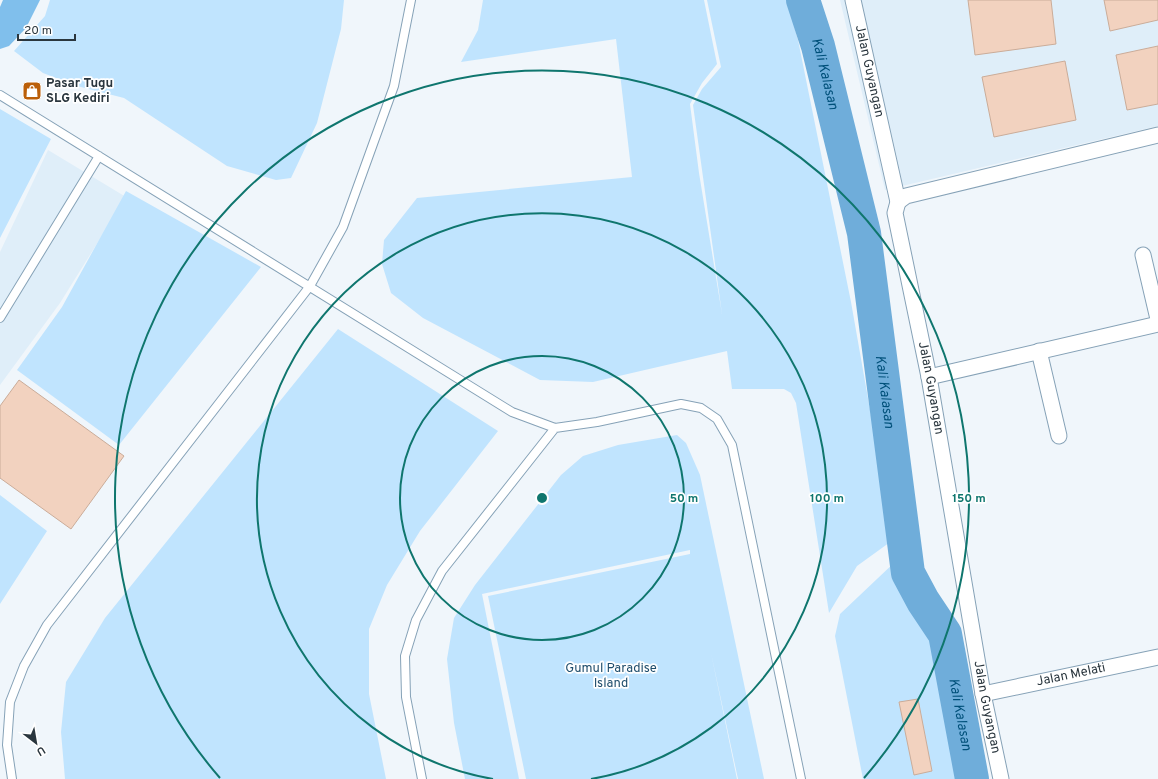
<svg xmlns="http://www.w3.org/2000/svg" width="1158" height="779" font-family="Overpass,sans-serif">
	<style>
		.built { fill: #dfeef9 }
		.green { fill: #c0e4fe }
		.forest { fill: #80bfec }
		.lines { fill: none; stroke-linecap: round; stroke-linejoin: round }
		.river { stroke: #6fadda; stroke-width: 34 }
		.building { fill: #f2d2bf; stroke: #caac99 }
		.lane-casing { stroke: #86a2b7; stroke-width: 10 }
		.street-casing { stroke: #86a2b7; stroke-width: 17 }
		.lane { stroke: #fff; stroke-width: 8 }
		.street { stroke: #fff; stroke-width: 15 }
		.ring { fill: none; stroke: #0f766e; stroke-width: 2 }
		.labels { text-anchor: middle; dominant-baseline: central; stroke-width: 3.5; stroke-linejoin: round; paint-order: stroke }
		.street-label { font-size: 13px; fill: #2a363e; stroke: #fff }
		.poi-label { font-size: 13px; font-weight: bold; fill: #2a363e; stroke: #fff; text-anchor: start }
		.park-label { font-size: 13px; fill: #1e4d6c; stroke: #fff }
		.water-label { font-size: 14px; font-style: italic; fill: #00507a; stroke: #fff }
		.centre { fill: #0f766e; stroke: #fff; stroke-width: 2 }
		.ring-label { font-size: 12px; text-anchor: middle; font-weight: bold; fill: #0f766e; stroke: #fff; stroke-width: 3.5; stroke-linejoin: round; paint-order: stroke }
	</style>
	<rect width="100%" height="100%" fill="#f0f6fb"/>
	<path class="built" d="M840 0H1158V126L885 190Z
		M48 150 126 197 60 303 0 385V252Z"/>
	<path class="green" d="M50 0H344L341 29 317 123 291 178 276 180 227 166 124 98 77 86 43 73 14 51 45 16Z
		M483 0H704L717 64 702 83 690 104 699 173 722 314 693 105 702 89 721 67 707 0H787L798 40 851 302 893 540 857 566 829 613 796 403 791 393 784 389H732L727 351 593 382 540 380 423 318 391 293 382 264 384 240 417 198 632 177 616 39 461 62 478 30Z
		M0 109 51 139 0 238Z
		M126 191 261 267 119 445 17 370 62 307Z
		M338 329 498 431 420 531 387 585 369 629V694L386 779H65L61 732 66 682 105 618Z
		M677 435 686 443 700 475 764 779H738L711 653 737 779H526L488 596 690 554V550L482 594 519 779H465L454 723 447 659 454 618 475 585 561 475 583 456 618 445Z
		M0 495 47 531 0 604Z
		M896 561 909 597 939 640 963 779H863L835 636 840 614Z"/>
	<path class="forest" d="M3 0H40L26 28 9 46 0 49V7Z"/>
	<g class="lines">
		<path class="river" id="s1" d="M803 0 818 46 864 233 908 573 923 601 945 634 972 779"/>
	</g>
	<path class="building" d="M968 0H1051L1056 44 975 55Z
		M1104 0H1158V20L1110 31Z
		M1158 46V104L1127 110 1116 55Z
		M1065 61 1076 120 994 137 982 77Z
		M19 380 124 456 71 529 0 478V406Z
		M918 699 932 771 914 775 899 702Z"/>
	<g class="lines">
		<defs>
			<path id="lane" d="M0 95 512 412 555 428 597 422 681 404 701 408 717 419 732 445 801 779
				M0 318 99 156
				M12 779 7 745 10 702 24 666 47 625 310 286 343 227 394 86 411 0
				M422 779 406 697 405 656 416 620 442 571 555 428"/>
			<g id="street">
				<path id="s2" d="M853 0 898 202 895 213 929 377 983 694 1001 779"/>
				<path d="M898 202 906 196 1158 135"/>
				<path d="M1143 255 1158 319"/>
				<path d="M1039 351 1059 436"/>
				<path d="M929 377 1158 324"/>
				<path id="s3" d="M983 694 1158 657"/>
			</g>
		</defs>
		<use href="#lane" class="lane-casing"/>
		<use href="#street" class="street-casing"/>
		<use href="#lane" class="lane"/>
		<use href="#street" class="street"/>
	</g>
	<g class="ring">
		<circle cx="542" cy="498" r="142"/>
		<path d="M493 779A285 285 0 1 1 591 779"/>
		<path d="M220 778A427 427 0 1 1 864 778"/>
	</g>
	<defs>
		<symbol id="shop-square" viewBox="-11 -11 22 22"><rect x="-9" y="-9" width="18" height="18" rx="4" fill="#bb5f09" stroke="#fff"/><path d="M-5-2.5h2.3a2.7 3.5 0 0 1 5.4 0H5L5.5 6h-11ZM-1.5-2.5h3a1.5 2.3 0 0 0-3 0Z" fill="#fff"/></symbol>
	</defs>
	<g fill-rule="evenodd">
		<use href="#shop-square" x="21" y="80" width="22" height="22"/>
	</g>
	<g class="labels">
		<g class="street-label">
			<text stroke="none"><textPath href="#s2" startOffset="73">Jalan Guyangan</textPath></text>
			<text stroke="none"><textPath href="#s2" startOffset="397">Jalan Guyangan</textPath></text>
			<text stroke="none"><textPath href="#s3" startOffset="90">Jalan Melati</textPath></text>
			<text stroke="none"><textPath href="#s2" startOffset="721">Jalan Guyangan</textPath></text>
		</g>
		<g class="poi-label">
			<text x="46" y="84">Pasar Tugu<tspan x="46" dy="15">SLG Kediri</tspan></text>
		</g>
		<g class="park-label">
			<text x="611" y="669">Gumul Paradise<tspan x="611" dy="15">Island</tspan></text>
		</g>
		<g class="water-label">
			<text stroke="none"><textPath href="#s1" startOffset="77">Kali Kalasan</textPath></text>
			<text stroke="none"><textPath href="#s1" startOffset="401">Kali Kalasan</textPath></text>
			<text stroke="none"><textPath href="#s1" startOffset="737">Kali Kalasan</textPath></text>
		</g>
	</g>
	<circle cx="542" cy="498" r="6" class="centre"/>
	<g class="ring-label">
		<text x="684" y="502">50 m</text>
		<text x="827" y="502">100 m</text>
		<text x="969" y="502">150 m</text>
	</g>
	<g transform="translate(36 743) rotate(149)" stroke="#ffffff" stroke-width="3" paint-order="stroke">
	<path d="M0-3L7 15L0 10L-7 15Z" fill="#2a363e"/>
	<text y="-6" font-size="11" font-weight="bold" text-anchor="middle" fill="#2a363e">U</text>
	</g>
	<path d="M18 34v6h57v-6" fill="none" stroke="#2a363e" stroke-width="2"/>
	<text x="24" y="34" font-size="12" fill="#2a363e" stroke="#ffffff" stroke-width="3" paint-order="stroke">20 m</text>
</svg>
